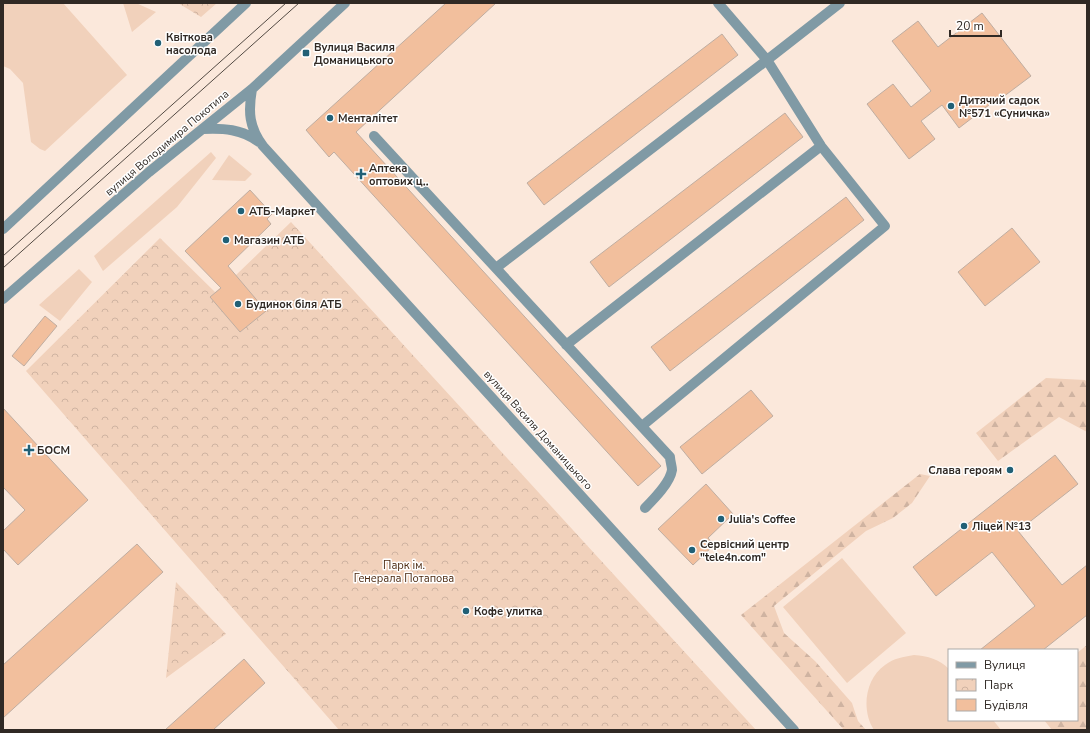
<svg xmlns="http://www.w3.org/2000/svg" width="1090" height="733" font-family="'Nunito Sans',sans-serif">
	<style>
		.grass { fill: #f1d1bb }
		.forest { fill: url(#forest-firs) }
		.park { fill: url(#park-crowns) }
		.building { fill: #f2bf9d; stroke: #bfada1 }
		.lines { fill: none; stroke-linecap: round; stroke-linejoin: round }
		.minor { stroke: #809aa5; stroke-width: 10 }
		.tram { stroke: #534a43; stroke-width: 1 }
		.poi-dot { fill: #216076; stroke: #fff; stroke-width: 1.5 }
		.labels { text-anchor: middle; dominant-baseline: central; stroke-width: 3; stroke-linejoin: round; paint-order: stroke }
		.poi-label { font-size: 11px; font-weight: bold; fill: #302924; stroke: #fff; text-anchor: start }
		.street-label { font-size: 11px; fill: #302924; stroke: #fff }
		.park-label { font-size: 11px; fill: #4c2a11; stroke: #fff }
	</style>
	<defs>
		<pattern id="forest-firs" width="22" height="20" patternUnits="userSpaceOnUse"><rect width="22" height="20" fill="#f1d1bb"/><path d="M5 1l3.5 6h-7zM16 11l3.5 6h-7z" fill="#cfb3a1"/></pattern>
		<pattern id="park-crowns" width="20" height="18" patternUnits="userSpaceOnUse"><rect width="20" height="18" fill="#f1d1bb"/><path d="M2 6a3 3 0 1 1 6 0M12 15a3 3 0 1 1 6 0" fill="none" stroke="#cfb3a1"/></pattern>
	</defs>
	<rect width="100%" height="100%" fill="#fbe8db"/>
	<path class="grass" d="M3 3H63L127 75 45 151 40 149 31 142 23 83 10 69 3 66Z
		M123 3H136L156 12 132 32Z
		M211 152 216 158 177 207 103 271 94 256Z
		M229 155 252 174 245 181 212 180Z
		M79 269 92 282 60 321 39 305Z
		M842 558 906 633 847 683 783 607Z
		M914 655C928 656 939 659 949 669V720H993L1001 730H874C861 710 865 679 885 665 894 658 903 657 914 655Z"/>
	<path class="forest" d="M1046 378 1085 380 1087 383V432L1059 417 998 461 976 433Z
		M920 474 930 476 912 503 893 518 866 531 774 606 784 633 815 661 852 703 858 721 866 730H844L741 615Z
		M1087 645V730H1052L1044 720H1077V653Z"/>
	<path class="park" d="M178 3H217L201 17Z
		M291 222 756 730H339L26 371 160 238 215 292 236 275Z
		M176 582 226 634 166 678Z"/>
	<path class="building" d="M446 3H496L356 132 661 466 638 486 334 152 329 157 306 130Z
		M982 13 1031 76 1003 97 1002 95 959 128 942 105 921 121 935 139 909 159 867 104 893 84 911 107 931 91 892 41 918 21 938 47Z
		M722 34 738 55 544 205 527 183Z
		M785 113 803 137 609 287 590 262Z
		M250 190 272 214 267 219 271 224 228 266 266 311 240 332 210 297 221 288 185 251Z
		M846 197 864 220 670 371 651 347Z
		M1012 228 1040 262 985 306 958 272Z
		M45 316 57 326 24 366 12 356Z
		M751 390 773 416 702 474 680 447Z
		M3 408 88 500 18 565 3 549V531L25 510 3 487Z
		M1055 455 1078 484 1018 531 1062 585 1087 565V615L1043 650H980L1035 606 992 552 936 596 913 567Z
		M706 484 733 514 708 538 714 545 693 565 658 529Z
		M137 544 163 572 3 718V665Z
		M244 659 265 683 213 730H165Z"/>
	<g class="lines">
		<path class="minor" d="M718 3 767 60 840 3
			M252 89C248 112 249 127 263 146L794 730
			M203 129C223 128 242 129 259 142
			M374 136 670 457C670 461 672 466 672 470 670 483 654 499 645 508
			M3 229 246 3
			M496 268 767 60 821 146 885 226 642 426
			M3 299 149 172 252 89 345 3
			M566 345 821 146"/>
		<path class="tram" d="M3 256 286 3
			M3 268 299 3"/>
	</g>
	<g class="poi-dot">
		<circle cx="158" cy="43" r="4"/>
		<rect x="302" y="49" width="8" height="8" rx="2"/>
		<circle cx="951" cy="106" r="4"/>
		<circle cx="330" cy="118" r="4"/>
		<path d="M359 168h4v4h4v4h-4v4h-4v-4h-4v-4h4z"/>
		<circle cx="241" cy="211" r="4"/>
		<circle cx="226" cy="240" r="4"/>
		<circle cx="238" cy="304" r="4"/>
		<path d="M27 444h4v4h4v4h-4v4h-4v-4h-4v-4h4z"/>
		<circle cx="1010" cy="470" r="4"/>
		<circle cx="721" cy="519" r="4"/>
		<circle cx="964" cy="526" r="4"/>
		<circle cx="692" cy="550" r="4"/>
		<circle cx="466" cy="611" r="4"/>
	</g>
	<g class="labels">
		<g class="poi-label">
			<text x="166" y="37">Квіткова<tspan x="166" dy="13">насолода</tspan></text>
			<text x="314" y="47">Вулиця Василя<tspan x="314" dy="13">Доманицького</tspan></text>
			<text x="959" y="100">Дитячий садок<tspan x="959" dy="13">№571 «Суничка»</tspan></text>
			<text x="338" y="118">Менталітет</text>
			<text x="369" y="168">Аптека<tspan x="369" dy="13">оптових ц‥</tspan></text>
			<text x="249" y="211">АТБ-Маркет</text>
			<text x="234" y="240">Магазин АТБ</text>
			<text x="246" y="304">Будинок біля АТБ</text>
			<text x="37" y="450">БОСМ</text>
			<text x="1002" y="470" text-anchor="end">Слава героям</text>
			<text x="729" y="519">Julia's Coffee</text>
			<text x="972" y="526">Ліцей №13</text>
			<text x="700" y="544">Сервісний центр<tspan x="700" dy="13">"tele4n.com"</tspan></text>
			<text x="474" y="611">Кофе улитка</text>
		</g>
		<g class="street-label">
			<text transform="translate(167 143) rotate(-40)">вулиця Володимира Покотила</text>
			<text transform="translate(538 430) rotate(48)">вулиця Василя Доманицького</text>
		</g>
		<g class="park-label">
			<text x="404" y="565">Парк ім.<tspan x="404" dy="13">Генерала Потапова</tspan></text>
		</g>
	</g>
	<rect width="1090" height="733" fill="none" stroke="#302924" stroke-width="8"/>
	<rect x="948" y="649" width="130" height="72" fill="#ffffff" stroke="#aca9a7"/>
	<rect x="956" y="662" width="20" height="6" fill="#809aa5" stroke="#aca9a7"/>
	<text x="984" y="669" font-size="12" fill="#302924">Вулиця</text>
	<rect x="956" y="679" width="20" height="12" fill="url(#park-crowns)" stroke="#aca9a7"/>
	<text x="984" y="689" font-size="12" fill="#302924">Парк</text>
	<rect x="956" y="699" width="20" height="12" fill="#f2bf9d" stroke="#aca9a7"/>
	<text x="984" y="709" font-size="12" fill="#302924">Будівля</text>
	<path d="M950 30v6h51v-6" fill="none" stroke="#302924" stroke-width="2"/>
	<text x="956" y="30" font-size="12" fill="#302924" stroke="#ffffff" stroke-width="3" paint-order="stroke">20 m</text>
</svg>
